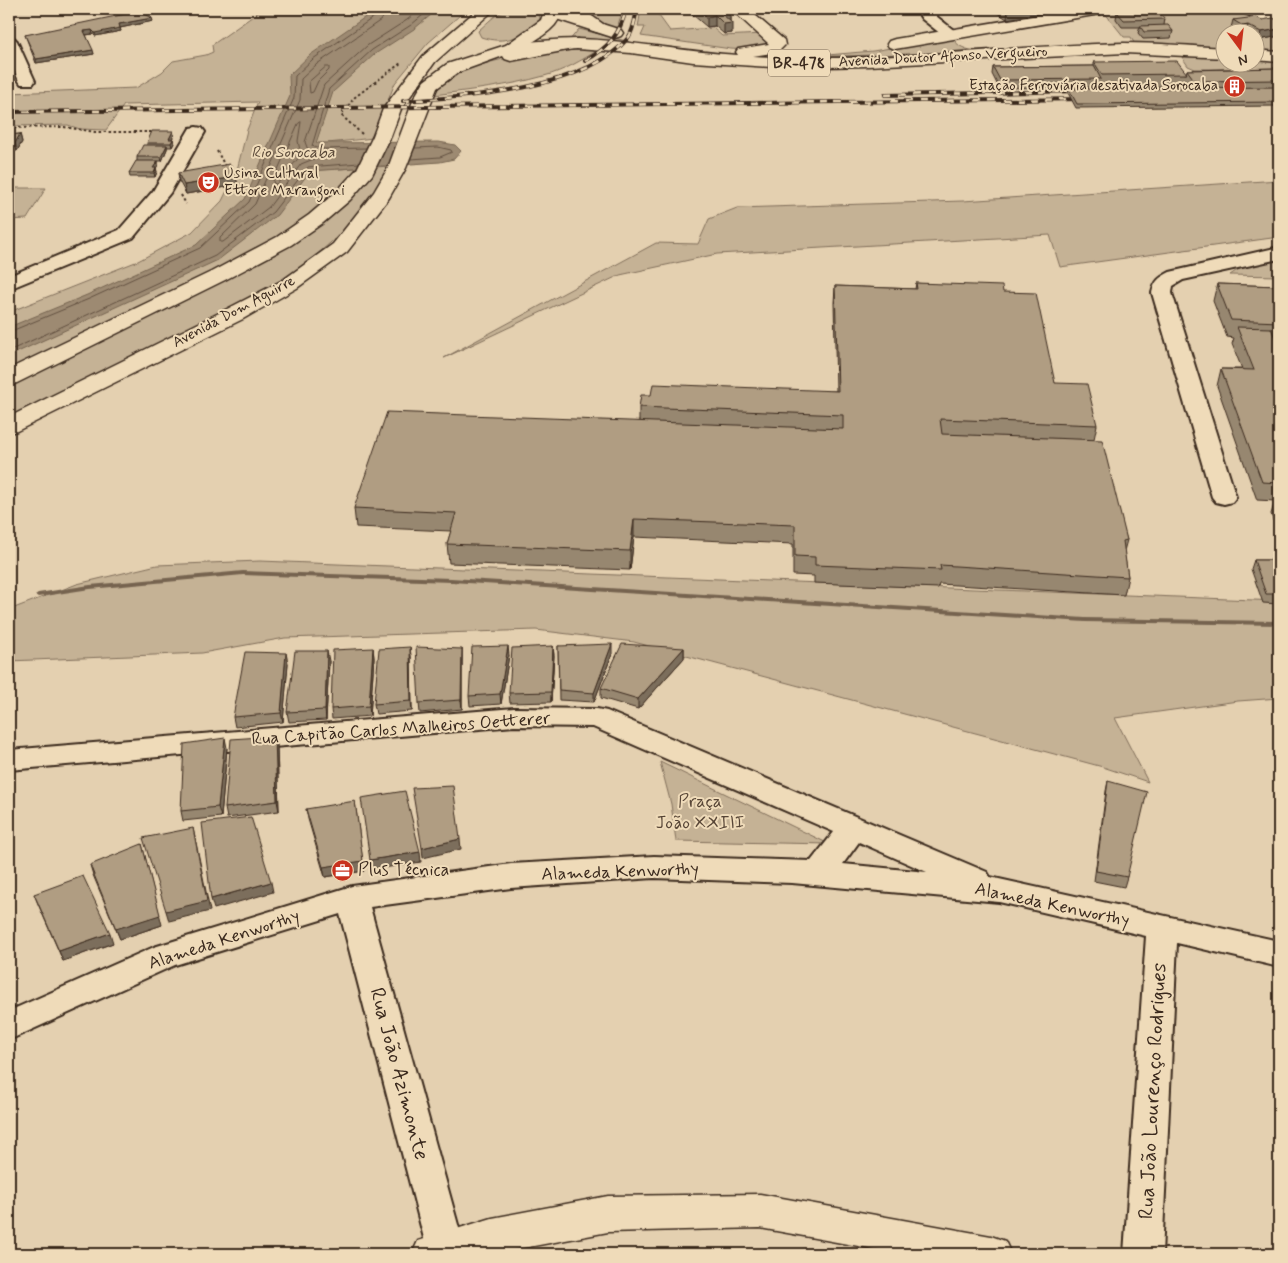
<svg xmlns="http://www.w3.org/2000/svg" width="1288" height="1263" font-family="Mynerve,sans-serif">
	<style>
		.green { fill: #c5b295; stroke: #806e5a }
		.water { fill: #9d8a72; stroke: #766450 }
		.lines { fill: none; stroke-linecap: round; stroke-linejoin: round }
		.shore { stroke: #625040; stroke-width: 1 }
		.stream { fill: #766450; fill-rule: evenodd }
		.minor-casing { stroke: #3b2a1e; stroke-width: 4 }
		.major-casing { stroke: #3b2a1e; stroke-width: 3 }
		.highway-casing { stroke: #3b2a1e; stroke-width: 3 }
		.path { stroke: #3b2a1e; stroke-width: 2; stroke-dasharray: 2.5 2.5; stroke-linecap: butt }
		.minor { fill: #efdbb9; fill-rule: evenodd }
		.major { fill: #efdbb9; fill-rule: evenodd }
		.highway { fill: #efdbb9; fill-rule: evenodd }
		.rail-casing { stroke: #3b2a1e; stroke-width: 4 }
		.rail { stroke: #efdbb9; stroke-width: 2.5; stroke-dasharray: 7; stroke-linecap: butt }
		.wall { fill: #978770; stroke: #3b2a1e }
		.shaded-wall { fill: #7b6e5b; stroke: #3b2a1e }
		.building { fill: #b09d82; stroke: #3b2a1e }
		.labels { text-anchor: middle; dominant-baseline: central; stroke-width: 4; stroke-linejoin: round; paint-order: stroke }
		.far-street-label { font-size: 15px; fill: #3b2a1e; stroke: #efdbb9 }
		.far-poi-label { font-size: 15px; fill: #3b2a1e; stroke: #efdbb9; text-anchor: end }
		.shield { fill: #efdbb9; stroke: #715f4c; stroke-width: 1 }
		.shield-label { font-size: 16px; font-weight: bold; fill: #3b2a1e }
		.far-water-label { font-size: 16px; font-style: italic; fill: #584737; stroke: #efdbb9 }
		.street-label { font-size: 18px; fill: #3b2a1e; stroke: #efdbb9 }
		.park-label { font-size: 18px; fill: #574536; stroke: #efdbb9 }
		.poi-label { font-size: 18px; fill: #3b2a1e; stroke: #efdbb9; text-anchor: start }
		.near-street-label { font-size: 21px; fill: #3b2a1e; stroke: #efdbb9 }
	</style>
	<rect width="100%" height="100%" fill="#e4d0b0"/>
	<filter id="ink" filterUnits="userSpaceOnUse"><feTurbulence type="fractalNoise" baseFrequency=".02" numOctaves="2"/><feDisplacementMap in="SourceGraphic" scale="10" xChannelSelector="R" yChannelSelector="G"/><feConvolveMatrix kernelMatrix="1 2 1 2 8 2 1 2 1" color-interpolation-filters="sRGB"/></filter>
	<g filter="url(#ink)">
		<path class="green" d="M263 9H467L428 43 395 83 373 138 328 143 317 170 359 168C306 229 244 256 173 290 118 317 63 344 9 372V312L138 261 192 232 222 201 237 170 247 130 258 102 124 105 106 130 80 129 68 125 9 126V93L136 88 162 72 173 61 206 55 213 52 212 45Z
			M523 9 535 11 540 17 539 22C521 37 505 45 481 37L478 31C495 16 499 9 523 9Z
			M579 9H623L616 31 606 27Z
			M641 9H654L670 31 713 28 722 36 763 34 769 40 766 45 746 50 731 49 641 36 645 27H638Z
			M1128 9H1217L1244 14 1279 26V53L1256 51V32H1226L1225 49 1135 45 1131 37H1124L1104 12Z
			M579 29 638 44 569 41Z
			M953 37C957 48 967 49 978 52L805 57 873 51Z
			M581 48 600 49C582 60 564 71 544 76 509 86 471 90 434 95 438 89 441 84 447 80 471 61 550 49 581 48Z
			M1189 56 1225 58 1226 62H1256V60L1279 62V69H1195L1188 66 1182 57Z
			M390 166C344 259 243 304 155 347 106 371 57 395 9 419V384L231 277 289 244 375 167Z
			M1279 180V237L1060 267 1050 235 717 254 620 275 444 358 656 243 698 244 709 219 737 208 963 201Z
			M9 188H46L27 219 9 220Z
			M1279 258V276L1230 275C1245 264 1261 260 1279 258Z
			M260 561 1279 601V698L1238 701 1115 718 1148 782 1103 767 634 642 536 630 285 638 202 653 9 661V610L77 584 157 565Z
			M660 762 829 844 676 841 671 804Z"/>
		<path class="water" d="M377 9H438L414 29 375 54 333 92 316 143 439 142 455 145 461 151 454 159 440 162 310 171 277 215 218 260 9 356V327L87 295 196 245 245 199 290 96 289 75 310 55Z"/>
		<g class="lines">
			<path class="shore" d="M385 9 381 20 317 64 301 79 300 100 255 204 220 238V242H223L269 207 301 164 316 158V155L308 150 305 142 324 85 368 45 407 20 420 9
				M326 67H329V70L318 81 313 92 310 93 309 82Z
				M301 122 298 141 301 155 277 184H274L273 181 298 124Z
				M366 148 320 149 312 146 329 89 372 50 411 25 430 9
				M411 159 440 157 452 152 451 150 438 147 415 148
				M9 332 89 299 200 248 249 202 294 98 295 76 313 59 377 15 379 9
				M9 351 215 256 273 212 308 167 359 163"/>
			<path class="stream" d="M243 571 451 578 1085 618 1279 621V625L1085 622 451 582 243 575 90 589 38 597 35 595 38 593 90 585Z"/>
			<defs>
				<path id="minor" d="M924 9H940L936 16 956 32 959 35 956 38H946L922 19 920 16Z
					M9 36 14 38 17 41 35 81 33 84H21L19 81 9 58Z
					M196 127 202 128 205 132 170 193 133 238 9 289V276L119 230 153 191 190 128Z
					M1279 247V259L1183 280 1173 286 1172 293 1236 497 1232 502 1224 504 1216 502 1212 497 1152 293C1155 280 1159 278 1170 272Z
					M514 708 597 709 607 711 987 872 990 877 1279 941V967L1177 943 1162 1254H1124L1146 936 999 902 792 883 654 878 511 888 370 907 465 1250 463 1254H429L427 1250 340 914 175 965 9 1040V1011L154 947 352 886 511 864 654 856 811 861 834 832 593 727 514 726 9 770V750ZM859 842 927 872 843 864Z"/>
				<path id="major" d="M555 9 621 30 623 33 621 36 615 38 547 16 545 13 547 10Z
					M731 9H748L784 40 785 45 778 52 753 56C876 64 1000 46 1124 43 1157 43 1192 46 1226 48V58L1125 53 868 66 787 68 693 62 631 53 577 49 512 53 506 51 504 48 506 45 512 43C534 42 556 39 577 39 631 40 684 52 738 55L736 52 738 49 769 44Z
					M1074 9H1108L1105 12 1100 14 895 49 889 47 887 44 889 41 895 39Z
					M1236 9H1259L1279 15V25L1239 12Z
					M1256 50 1279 52V62L1256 60Z
					M760 1194 991 1236 1005 1241 1011 1254H902L760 1228 608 1232 491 1254H412L418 1241 492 1218 608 1196Z"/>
				<path id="highway" d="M478 9H495L435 62 401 109 391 136 372 175 350 200 323 223 291 245 225 280 17 383 9 385V369L211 272 277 237 309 215 336 192 357 169 373 136 383 109 423 56Z
					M545 9H561C562 28 535 40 521 49L577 39 583 41 585 44 583 47 511 61 505 59 503 56 459 72 437 88 406 168 389 198 347 252 297 288 243 319 17 431 9 433V417L227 309 283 280 333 244 374 192 388 168 414 98 424 81 447 64 506 45 541 20Z
					M565 9H582L610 29 608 32C593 36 573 20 565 9Z"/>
			</defs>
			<use href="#minor" class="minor-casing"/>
			<use href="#major" class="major-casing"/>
			<use href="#highway" class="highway-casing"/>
			<path class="path" d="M9 128 64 127 95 132H155
				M362 134 341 115 355 97 401 63
				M217 151 226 168
				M181 195 186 204"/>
			<use href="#minor" class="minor"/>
			<use href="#major" class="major"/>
			<use href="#highway" class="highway"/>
			<defs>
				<path id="rail" d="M585 61C608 48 620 35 626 9
					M885 95 1083 91
					M403 101C466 97 586 90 628 38 634 30 635 18 637 9
					M9 112 1086 99"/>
			</defs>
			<use href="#rail" class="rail-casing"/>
			<use href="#rail" class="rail"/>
		</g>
		<path class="wall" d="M686 9H726L730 12V21L732 33 724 34 715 26 707 27Z
			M991 9H1071L1007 19Z
			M1117 12 1165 19 1164 25 1173 31 1171 38 1143 39 1138 33 1140 27H1122L1116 19Z
			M1233 20 1279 21V36L1259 40 1256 38V32H1240L1231 28Z
			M153 21 120 28 121 31 95 36 93 34 86 35 94 54 36 63 25 35Z
			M1094 62 1186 74 1187 70 1279 68V106L1076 108 1068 93 1069 89 1190 88 1185 82 1184 86 999 88 992 74 993 67 1094 66Z
			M20 134 22 142 17 151H9V135Z
			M174 135 172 139H173L174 143 172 147H167V149L162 161H158V165L156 168 157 172 155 177H130L129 173 137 161V157L147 145V143Z
			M178 173 238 185 186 194 179 181Z
			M916 283 1003 292 1055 383 1097 425 1094 439 1127 540 1124 551 1128 577 1124 595 939 584 938 588 814 583V576L793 575V544L634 537 630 570 449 563 447 544 451 531 356 527 354 508 639 421V407L651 395 836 391 834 303 835 286 915 289Z
			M1217 284 1279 286V538L1271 514 1275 501 1257 500 1217 386 1221 369H1242L1232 344 1234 338 1227 337 1213 301Z
			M1254 560H1279V604L1263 603 1251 569Z
			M553 646 554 656 551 702 510 703 509 693Z
			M558 646 612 654 594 702 559 700Z
			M410 647 411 657 412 711 376 714 374 704Z
			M373 648 374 658 370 716 332 719 331 709Z
			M684 648V658L638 709 601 698V688Z
			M462 649V709L420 713 419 703Z
			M509 655 501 704 470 706 469 696Z
			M329 661 326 720 289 722 287 712Z
			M288 663 283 722 235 727 233 717Z
			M275 736 277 746 279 811 227 818 225 808Z
			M227 748 221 817 183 821 181 811Z
			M1108 781 1127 877 1124 887 1094 881 1106 791Z
			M306 809 364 871 325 877 308 819Z
			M90 865 162 925 120 939 93 875Z
			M34 894 113 943 63 961 38 904Z"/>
		<path class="shaded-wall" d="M1008 9H1071L1007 19Z
			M730 12V23H732V33L724 34V24L722 14Z
			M715 15V26L707 27V17Z
			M152 18 153 21 120 28 121 31 95 36V33L119 24Z
			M1248 25 1246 32H1241L1243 26Z
			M1279 29V36L1259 40 1261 32Z
			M92 30 93 34 85 35 84 31Z
			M93 50 94 54 36 63V59Z
			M173 131 174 135 170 143 169 139Z
			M20 134 22 142 17 151 15 143Z
			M173 139 174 143 172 147 171 143Z
			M167 145V149L162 161 161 157Z
			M158 161V165L154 172 153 168Z
			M156 168 157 172 155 177 154 173Z
			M236 177 238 185 186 194 184 185Z
			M634 519V537L630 570V551Z
			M612 644V654L594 702V693Z
			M508 646 509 655 501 704 500 694Z
			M553 646 554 656 551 702V692Z
			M410 647 411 657 412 711 411 701Z
			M373 648 374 658 370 716 369 706Z
			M684 648V658L638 709V699Z
			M462 649V709L461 700Z
			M327 651 329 661 326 720 325 710Z
			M286 653 288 663 283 722 281 713Z
			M275 736 277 746 279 811 277 801Z
			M225 738 227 748 221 817 218 807Z
			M355 801 364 871 325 877 323 867Z
			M193 828 210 911 169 921 166 911Z
			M460 839 461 849 423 858 422 848Z
			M142 844 162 925 120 939 116 929Z
			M420 852 421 862 371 870 370 860Z
			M271 882 273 892 214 909 211 899Z
			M110 933 113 943 63 961 59 951Z"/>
		<path class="building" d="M698 9H726L730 12 722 14 732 23 724 24 715 15 707 17Z
			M140 11 152 18 119 24 120 28 95 33 92 30 84 31 93 50 36 59 25 35Z
			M1158 11 1165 19 1124 20 1117 12Z
			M1256 17 1262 20 1273 18 1279 21V29L1261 32 1248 25 1243 26 1233 20Z
			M1168 25 1173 31 1144 32 1140 26Z
			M1177 61 1187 74 1102 75 1094 62Z
			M1094 66 1101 79 1000 80 993 67Z
			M1279 68V80L1195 81 1187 70Z
			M1279 87V102L1077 104 1069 89Z
			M152 131H173L169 139H173L171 143H147Z
			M20 134 15 143H9V135Z
			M143 145H167L161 157H137Z
			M136 161H158L153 168H156L154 173H129Z
			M230 164 236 177 184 185 178 173Z
			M916 283 1002 286 1003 292 1036 293 1055 383 1087 384 1097 425 940 419 942 434 1102 440 1127 540 1123 541 1128 577 940 565 941 570 815 565V557L795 556V525L634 519 630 551 447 544 456 513 354 508 387 412 843 429V415L639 407 641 395H651L653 384 838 391 835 286 917 289Z
			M1217 284 1279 286V322L1231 320Z
			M1237 327 1271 328 1279 348V483L1262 482 1221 369 1254 370Z
			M1275 500 1279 501V512Z
			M1254 560H1279V594H1266Z
			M612 644 594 693 559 690 558 646Z
			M622 644 684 648 638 699 601 688Z
			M508 646 500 694 469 696 472 647Z
			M553 646 551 692 509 693 512 648Z
			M410 647 411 701 374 704 379 649Z
			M416 647 462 649 461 700 419 703Z
			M373 648 369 706 331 709 333 650Z
			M295 651H327L325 710 287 712Z
			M245 652 286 653 281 713 233 717Z
			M275 736 277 801 225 808 231 739Z
			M225 738 218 807 181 811 184 744Z
			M1108 781 1147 792 1127 877 1096 871Z
			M453 786 460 839 422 848 412 788Z
			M405 791 420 852 370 860 361 798Z
			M355 801 363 861 323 867 306 809Z
			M251 817 271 882 211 899 202 823Z
			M193 828 207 901 166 911 143 838Z
			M142 844 160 915 116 929 90 865Z
			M83 876 110 933 59 951 34 894Z"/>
	</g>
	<defs>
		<symbol id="building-disc" viewBox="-11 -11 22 22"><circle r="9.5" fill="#c8321e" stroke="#efdbb9"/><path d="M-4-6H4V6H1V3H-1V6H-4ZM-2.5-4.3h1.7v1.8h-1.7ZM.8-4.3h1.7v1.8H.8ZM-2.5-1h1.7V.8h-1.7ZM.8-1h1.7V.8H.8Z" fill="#fff"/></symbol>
		<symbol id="theatre-disc" viewBox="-11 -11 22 22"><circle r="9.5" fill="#c8321e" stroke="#efdbb9"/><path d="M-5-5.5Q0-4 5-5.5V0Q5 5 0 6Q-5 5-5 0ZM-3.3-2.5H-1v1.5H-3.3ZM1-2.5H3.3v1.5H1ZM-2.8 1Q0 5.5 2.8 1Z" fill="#fff"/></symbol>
		<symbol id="office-disc" viewBox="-11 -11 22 22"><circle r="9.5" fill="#c8321e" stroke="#efdbb9"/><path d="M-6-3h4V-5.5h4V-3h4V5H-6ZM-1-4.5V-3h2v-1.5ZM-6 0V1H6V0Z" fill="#fff"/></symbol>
	</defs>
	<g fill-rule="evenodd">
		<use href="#building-disc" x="1222" y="74" width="25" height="25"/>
		<use href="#theatre-disc" x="196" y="170" width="25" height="25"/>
		<use href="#office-disc" x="330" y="858" width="25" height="25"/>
	</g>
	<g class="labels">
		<g class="far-street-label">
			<text transform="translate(943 57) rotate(-3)">Avenida Doutor Afonso Vergueiro</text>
			<text transform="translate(234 312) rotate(-28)">Avenida Dom Aguirre</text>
		</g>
		<g class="far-poi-label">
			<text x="1218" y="86">Estação Ferroviária desativada Sorocaba</text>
			<text x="224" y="174" text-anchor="start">Usina Cultural<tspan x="224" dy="17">Ettore Marangoni</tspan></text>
		</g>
		<rect class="shield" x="768" y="49.5" width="62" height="27" rx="4"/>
		<g class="shield-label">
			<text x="799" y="63">BR-478</text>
		</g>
		<g class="far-water-label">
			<text x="293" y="152">Rio Sorocaba</text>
		</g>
		<g class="street-label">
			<text transform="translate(401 729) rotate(-4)">Rua Capitão Carlos Malheiros Oetterer</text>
			<text transform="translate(620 872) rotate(-2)">Alameda Kenworthy</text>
			<text transform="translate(1052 905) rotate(12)">Alameda Kenworthy</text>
			<text transform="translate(224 940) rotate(-18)">Alameda Kenworthy</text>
		</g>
		<g class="park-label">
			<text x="700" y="802">Praça<tspan x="700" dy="21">João XXIII</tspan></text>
		</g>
		<g class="poi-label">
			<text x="358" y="870">Plus Técnica</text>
		</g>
		<g class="near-street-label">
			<text transform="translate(399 1074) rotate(75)">Rua João Azimonte</text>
			<text transform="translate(1153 1091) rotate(-87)">Rua João Lourenço Rodrigues</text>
		</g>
	</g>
	<rect width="1288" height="1263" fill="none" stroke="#efdbb9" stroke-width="30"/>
	<rect x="15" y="15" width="1258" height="1233" fill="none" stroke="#3b2a1e" stroke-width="2" filter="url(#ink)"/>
	<g transform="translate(1240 48) rotate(165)"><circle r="24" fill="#efdbb9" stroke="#a7947b"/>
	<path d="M0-4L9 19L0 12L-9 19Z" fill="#c8321e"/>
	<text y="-8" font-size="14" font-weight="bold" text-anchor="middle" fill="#3b2a1e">N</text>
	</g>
</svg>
